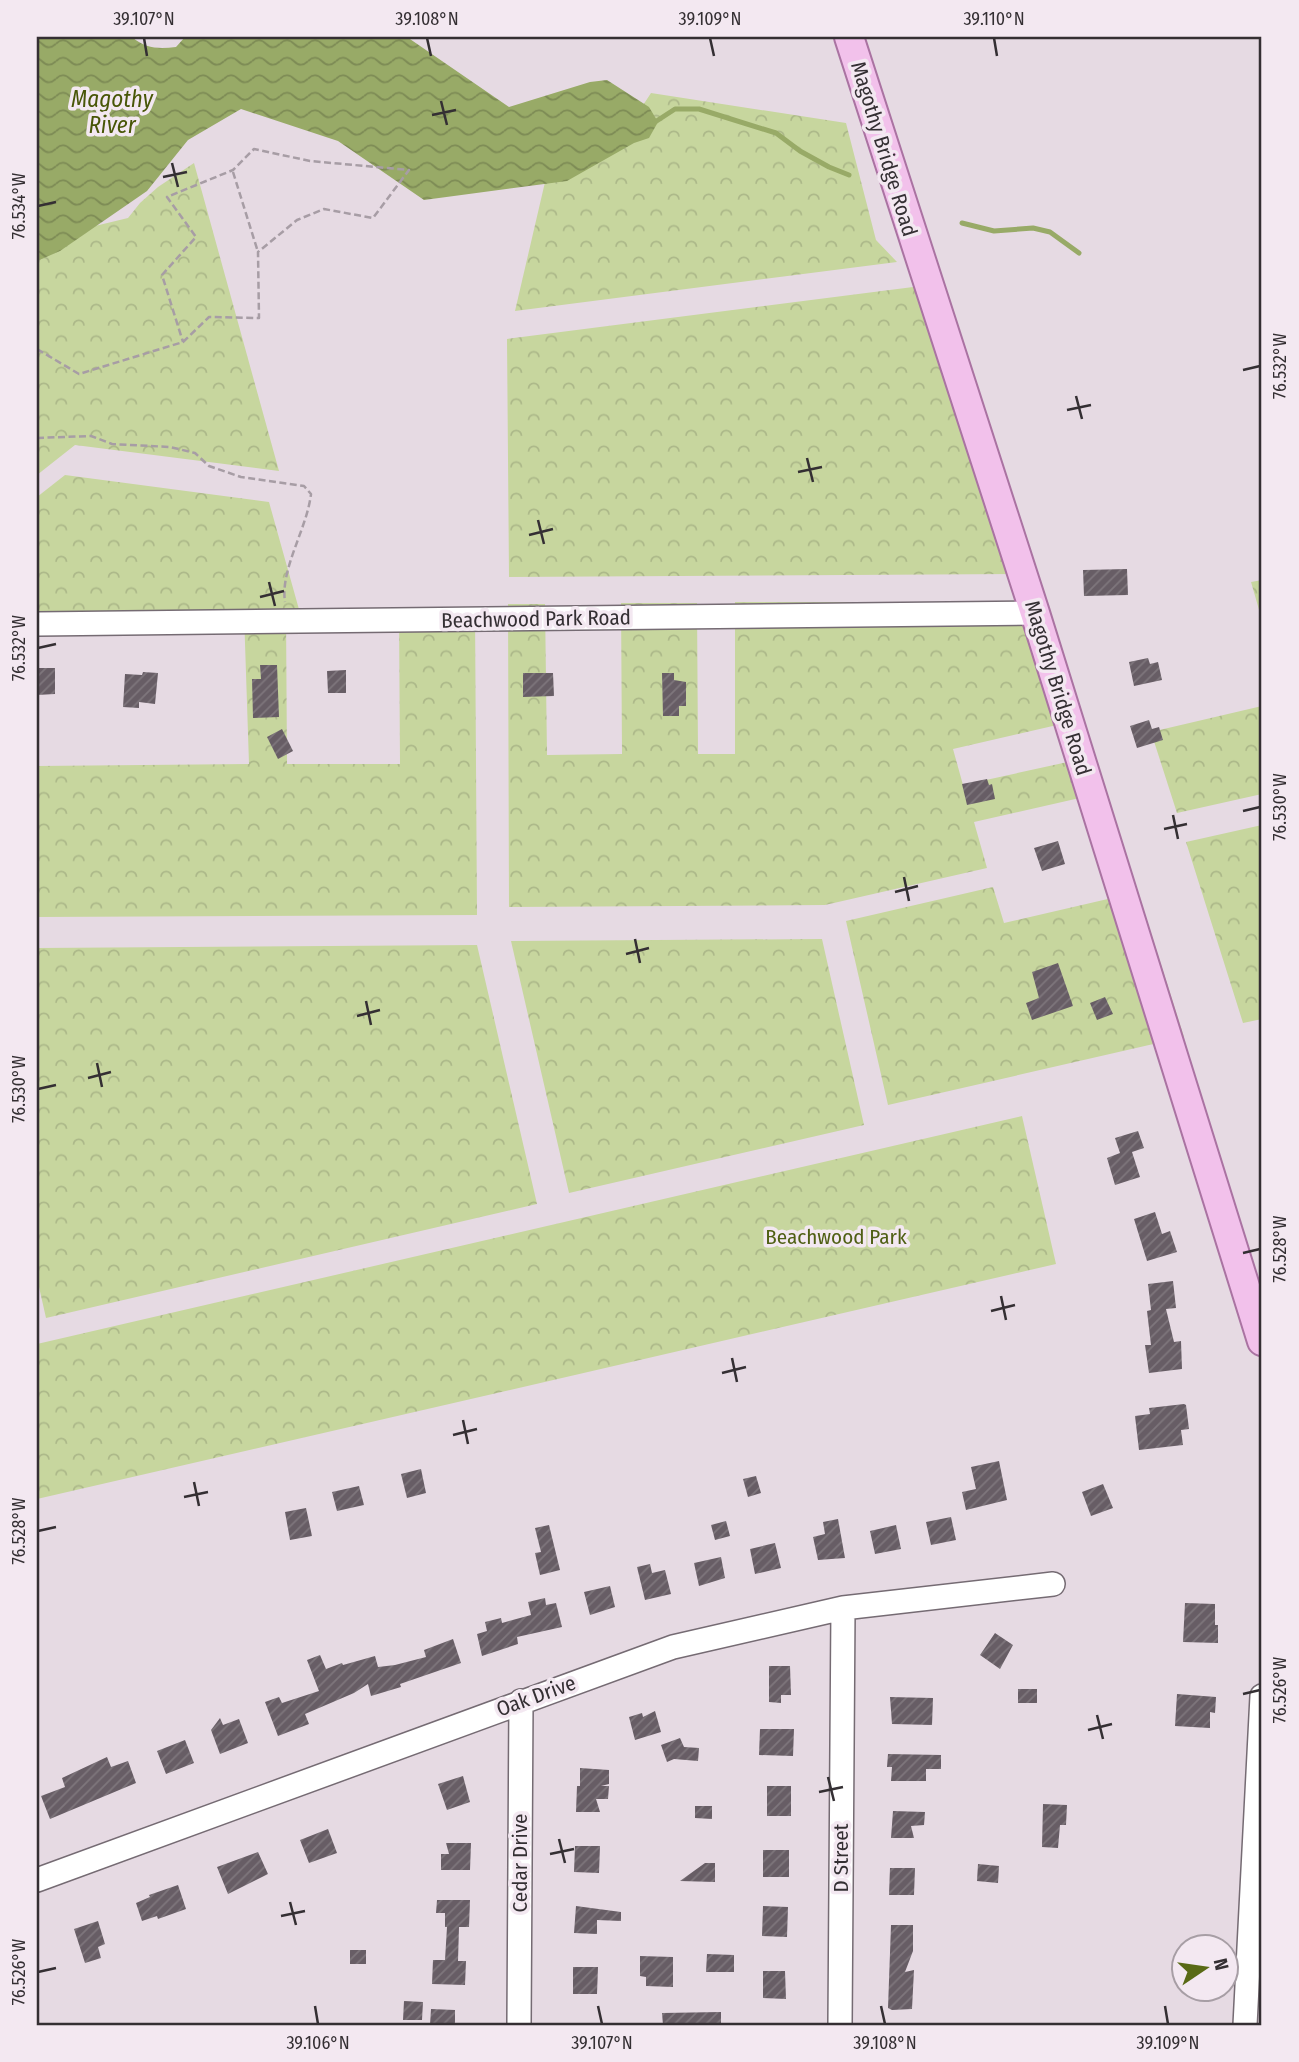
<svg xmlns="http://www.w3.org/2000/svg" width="1299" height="2062" font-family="'Fira Sans Condensed',sans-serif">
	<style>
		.park { fill: url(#park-crowns) }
		.water { fill: url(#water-waves) }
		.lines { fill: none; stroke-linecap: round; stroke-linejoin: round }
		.stream { stroke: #98aa67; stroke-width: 5 }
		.building { fill: url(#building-hatch) }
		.minor-casing { stroke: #756b73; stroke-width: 26 }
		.major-casing { stroke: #aa73a2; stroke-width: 32 }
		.path { stroke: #a79da5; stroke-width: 2.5; stroke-dasharray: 7 3.5; stroke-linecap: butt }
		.minor { stroke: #fff; stroke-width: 23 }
		.major { stroke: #f2c1eb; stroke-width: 28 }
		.ticks { fill: none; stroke: #342f33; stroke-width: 2.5 }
		.labels { text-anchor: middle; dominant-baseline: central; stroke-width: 7; stroke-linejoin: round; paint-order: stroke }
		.street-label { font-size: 21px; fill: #342f33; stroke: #f3e8f1 }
		.park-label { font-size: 21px; fill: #4f5f14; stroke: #f3e8f1 }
		.water-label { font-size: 23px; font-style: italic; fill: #485607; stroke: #f3e8f1 }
		.neatline { fill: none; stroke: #342f33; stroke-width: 2.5 }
		.ticks-label { font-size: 18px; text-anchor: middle; fill: #342f33 }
	</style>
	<defs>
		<pattern id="park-crowns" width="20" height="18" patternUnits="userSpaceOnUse" patternTransform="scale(1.75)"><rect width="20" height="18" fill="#c7d69e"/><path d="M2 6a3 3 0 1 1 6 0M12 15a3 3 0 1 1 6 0" fill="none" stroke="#acb889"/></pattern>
		<pattern id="water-waves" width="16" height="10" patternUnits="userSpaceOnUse" patternTransform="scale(1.75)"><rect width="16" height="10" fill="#98aa67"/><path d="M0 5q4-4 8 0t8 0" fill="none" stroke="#7d8b55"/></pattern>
		<pattern id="building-hatch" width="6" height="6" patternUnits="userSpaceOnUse" patternTransform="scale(1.75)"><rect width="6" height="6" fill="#675d65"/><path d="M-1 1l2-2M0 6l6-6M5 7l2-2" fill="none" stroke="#7e767c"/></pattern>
	</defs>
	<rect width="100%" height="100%" fill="#e6dae3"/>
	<path class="park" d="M651 93 846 123 876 240 897 262 515 311 552 152 611 154Z
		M194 163 279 471 75 445 37 475V240L128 218 140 203 158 187Z
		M921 286 951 318 1031 554 1019 574 509 577 507 339Z
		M65 475 269 502 300 613H286L287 764H400L399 612H475L477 915 37 917V766L249 764 244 613 37 614V497Z
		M1262 580V620L1251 582Z
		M735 602H884L885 611 1051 619 1083 719 953 749 963 785 1095 756 1106 792 974 822 987 868 825 905 509 907 508 604H545L547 755 622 754 621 603H697L698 754H735Z
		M1262 706V794L1177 813 1151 732Z
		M1262 825V1019L1243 1023 1186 842Z
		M993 887 1004 923 1138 892 1184 1037 888 1105 846 921Z
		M822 939 864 1125 569 1193 511 941Z
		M477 945 537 1204 46 1318 37 1278V948Z
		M1022 1116 1056 1264 37 1499V1344Z"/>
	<path class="water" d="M37 37H132C146 49 159 49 176 47L185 37H407L509 107 590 82 607 80 649 107 658 122 649 138 634 143 567 181 424 200 338 141 241 109 188 140 147 191 60 251 37 261Z"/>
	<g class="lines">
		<path class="stream" d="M652 124 675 109H699L776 133 800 151 829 167 849 175
			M962 223 994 231 1033 228 1050 232 1079 253"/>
	</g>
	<path class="building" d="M1127 569 1128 595 1084 596 1083 570Z
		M1148 658 1150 664 1158 662 1162 680 1134 686 1129 662Z
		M260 665H277L279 717 253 718 252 679H261Z
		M37 668H55V694L37 695Z
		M346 670V693H328L327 671Z
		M143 672 158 673 155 704 139 702V708L123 707 125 674 142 675Z
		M523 673H553L554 696 523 697Z
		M662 673H674V680L686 682V706H679V716H663Z
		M1149 720 1152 729 1159 727 1163 740 1137 748 1130 726Z
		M282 729 293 751 278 759 267 737Z
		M987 779 989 785 992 784 995 799 967 805 962 784Z
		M1058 841 1065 864 1042 871 1034 848Z
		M1058 963 1073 1006 1032 1020 1026 1003 1039 998 1032 972Z
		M1105 997 1113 1014 1097 1020 1090 1003Z
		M1138 1131 1144 1148 1132 1152 1140 1177 1115 1185 1107 1158 1120 1153 1115 1138Z
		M1155 1212 1162 1234 1170 1231 1177 1252 1147 1261 1134 1219Z
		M1173 1281 1176 1308 1166 1309 1174 1342 1181 1341 1182 1369 1149 1373 1145 1345H1151L1147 1311 1151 1310 1148 1284Z
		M1184 1404 1186 1405 1189 1429 1181 1430 1183 1445 1139 1450 1135 1416 1150 1414 1149 1408Z
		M999 1461 1007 1500 966 1510 962 1492 976 1489 971 1467Z
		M421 1469 426 1493 407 1498 401 1474Z
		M756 1476 761 1493 748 1497 743 1479Z
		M1103 1484 1113 1508 1091 1516 1082 1492Z
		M359 1486 364 1505 337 1511 332 1492Z
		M306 1508 312 1536 290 1540 285 1512Z
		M951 1517 956 1540 931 1545 926 1522Z
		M838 1519 845 1558 818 1560 813 1537 825 1534 823 1522Z
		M726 1521 730 1536 715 1540 711 1525Z
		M549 1525 560 1570 540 1575 535 1553 541 1552 535 1528Z
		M896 1525 901 1549 875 1554 870 1531Z
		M775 1543 781 1568 755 1574 750 1549Z
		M721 1557 725 1578 699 1586 694 1563Z
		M650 1564 652 1573 665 1570 671 1594 645 1600 637 1567Z
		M610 1586 615 1607 590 1615 584 1592Z
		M545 1598 546 1605 556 1603 562 1627 517 1637 518 1644 482 1656 477 1634 487 1631 485 1622 501 1618 502 1623 531 1615 528 1602Z
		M1185 1603 1215 1604V1625H1218V1643L1183 1642Z
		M995 1633 1013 1645 1000 1669 980 1655Z
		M453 1639 461 1663 400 1684 401 1687 371 1696 368 1684 354 1693 305 1714 309 1724 278 1736 265 1702 279 1697 282 1703 319 1691 307 1660 320 1655 326 1669 342 1663 343 1665 375 1656 378 1667 395 1665 426 1657 424 1650Z
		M769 1666H790L791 1695H781V1703L769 1702Z
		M1018 1689H1037V1703H1018Z
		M1177 1694 1216 1697 1215 1713 1210 1712V1728L1175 1726Z
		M890 1697 933 1698 932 1725 892 1724Z
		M655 1711 661 1732 635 1740 629 1717 642 1713 643 1717Z
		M220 1718 223 1725 239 1719 248 1743 220 1754 211 1730Z
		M760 1729H794L793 1756 759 1755Z
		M680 1738 684 1747 699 1748 698 1761 674 1759 667 1762 661 1745Z
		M185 1740 194 1763 166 1774 157 1751Z
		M888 1754 941 1755V1769H926V1781H891L892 1767H887Z
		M107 1757 111 1767 128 1761 136 1783 50 1819 41 1796 65 1787 62 1778Z
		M580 1768 609 1770V1784L601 1786H609L608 1799H596L600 1812H576L577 1786H580Z
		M463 1776 470 1802 447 1810 438 1784Z
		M767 1786H791V1816H767Z
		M1043 1804 1067 1805 1066 1825H1060L1058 1848 1042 1847Z
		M695 1806H712V1819L695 1818Z
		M893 1811 925 1812 924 1825 911 1826 914 1838H891Z
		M328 1829 337 1853 309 1863 300 1840Z
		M446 1843H471L470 1870H441V1854H449Z
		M575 1846H600L599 1873 574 1872Z
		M763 1850H789V1877H763Z
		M258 1852 268 1874 228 1894 217 1867Z
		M705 1863H715V1882L680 1881Z
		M978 1864 999 1866 998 1883 977 1881Z
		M890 1868H915L914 1895H889Z
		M178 1885 186 1909 158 1919 157 1916 142 1921 136 1903 150 1897 149 1895Z
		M437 1900H470L469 1927H459L458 1961H466L465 1985 432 1984 433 1960H445L447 1927H445V1913H436Z
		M576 1906 621 1912V1921L597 1920V1934L574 1933Z
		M763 1906 788 1907 787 1937 762 1936Z
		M98 1921 105 1944 98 1947 101 1958 85 1963 74 1929Z
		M891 1925H913V1951L905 1972 914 1970 912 2009 892 2010 888 2008Z
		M350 1950H366V1964H350Z
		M707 1954 734 1955V1972H706Z
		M640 1956 673 1957V1987L646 1986V1977L640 1976Z
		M573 1967H598L597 1994H573Z
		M763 1971H785L786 1999 763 1998Z
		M404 2001 423 2002 422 2020H403Z
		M431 2009 455 2010V2025H430Z
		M721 2012V2025H663L662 2013Z"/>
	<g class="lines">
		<defs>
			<path id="minor" d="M37 624 1035 613
				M37 1880 673 1647 843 1608 1053 1584
				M519 2025 521 1701
				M840 2025 843 1608
				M1245 2025 1262 1696"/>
			<path id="major" d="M849 37 1035 613 1262 1341"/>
		</defs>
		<use href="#minor" class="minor-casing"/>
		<use href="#major" class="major-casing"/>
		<path class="path" d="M233 172 258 252
			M37 349 79 374 183 342 209 317 259 318 258 252 297 220 324 209 373 218 409 170 310 161 254 149 233 170 167 197 196 237 162 275 183 342
			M37 438 91 436 112 444 170 447 195 453 209 466 241 477 304 486 311 494C307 529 280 569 285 602"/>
		<use href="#minor" class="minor"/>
		<use href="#major" class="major"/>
	</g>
	<path class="ticks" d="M144 38 147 56M427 38 431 56M710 38 714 56M994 38 997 56M441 101 447 125M432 115 456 110M172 163 178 187M163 177 187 172M38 206 56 202M1243 370 1260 366M1076 396 1082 419M1067 410 1091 405M807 458 813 482M798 472 822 467M538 520 544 544M529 535 553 529M269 582 275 606M260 597 284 591M38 648 56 644M1243 811 1260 807M1173 815 1178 839M1164 829 1187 824M904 877 909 901M895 892 918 886M635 939 640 963M626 954 649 948M366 1001 371 1025M357 1016 380 1010M97 1063 102 1087M88 1078 111 1072M38 1089 56 1085M1243 1253 1260 1249M1001 1296 1006 1320M991 1311 1015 1305M732 1358 737 1382M722 1373 746 1367M463 1420 468 1444M453 1435 477 1429M194 1482 199 1506M184 1497 208 1492M38 1531 56 1527M1243 1694 1260 1690M1097 1715 1103 1739M1088 1730 1112 1724M828 1777 834 1801M819 1792 843 1787M559 1839 565 1863M550 1854 574 1849M290 1902 296 1925M281 1916 305 1911M38 1972 56 1968M315 2006 318 2024M598 2006 602 2024M881 2006 885 2024M1165 2006 1168 2024"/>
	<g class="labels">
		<g class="street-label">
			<text transform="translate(884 149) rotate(73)">Magothy Bridge Road</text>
			<text transform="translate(536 619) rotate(-1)">Beachwood Park Road</text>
			<text transform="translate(1058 688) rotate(73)">Magothy Bridge Road</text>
			<text transform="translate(536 1696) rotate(-20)">Oak Drive</text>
			<text transform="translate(841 1858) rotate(-90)">D Street</text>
			<text transform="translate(520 1863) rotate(-90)">Cedar Drive</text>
		</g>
		<g class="park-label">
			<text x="836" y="1237">Beachwood Park</text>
		</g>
		<g class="water-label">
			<text x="112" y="99">Magothy<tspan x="112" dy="26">River</tspan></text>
		</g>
	</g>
	<rect width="1299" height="2062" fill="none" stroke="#f3e8f1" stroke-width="77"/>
	<g transform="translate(1205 1968) rotate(77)"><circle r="33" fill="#f3e8f1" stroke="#a79ea5" stroke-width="2"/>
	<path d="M0-5L12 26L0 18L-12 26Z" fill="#596a16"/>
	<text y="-10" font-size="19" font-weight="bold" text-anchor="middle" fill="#342f33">N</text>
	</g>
	<rect x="38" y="38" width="1222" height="1986" class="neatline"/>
	<g class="ticks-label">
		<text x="144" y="25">39.107°N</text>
		<text x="427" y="25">39.108°N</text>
		<text x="710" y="25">39.109°N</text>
		<text x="994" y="25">39.110°N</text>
		<text transform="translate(19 206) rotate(-90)" y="6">76.534°W</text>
		<text transform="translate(1280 366) rotate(-90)" y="6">76.532°W</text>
		<text transform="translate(19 648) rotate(-90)" y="6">76.532°W</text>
		<text transform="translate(1280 807) rotate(-90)" y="6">76.530°W</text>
		<text transform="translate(19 1089) rotate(-90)" y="6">76.530°W</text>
		<text transform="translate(1280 1249) rotate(-90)" y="6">76.528°W</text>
		<text transform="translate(19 1531) rotate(-90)" y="6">76.528°W</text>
		<text transform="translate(1280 1690) rotate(-90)" y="6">76.526°W</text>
		<text transform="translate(19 1972) rotate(-90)" y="6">76.526°W</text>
		<text x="318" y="2049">39.106°N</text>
		<text x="602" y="2049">39.107°N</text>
		<text x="885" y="2049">39.108°N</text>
		<text x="1168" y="2049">39.109°N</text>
	</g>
</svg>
